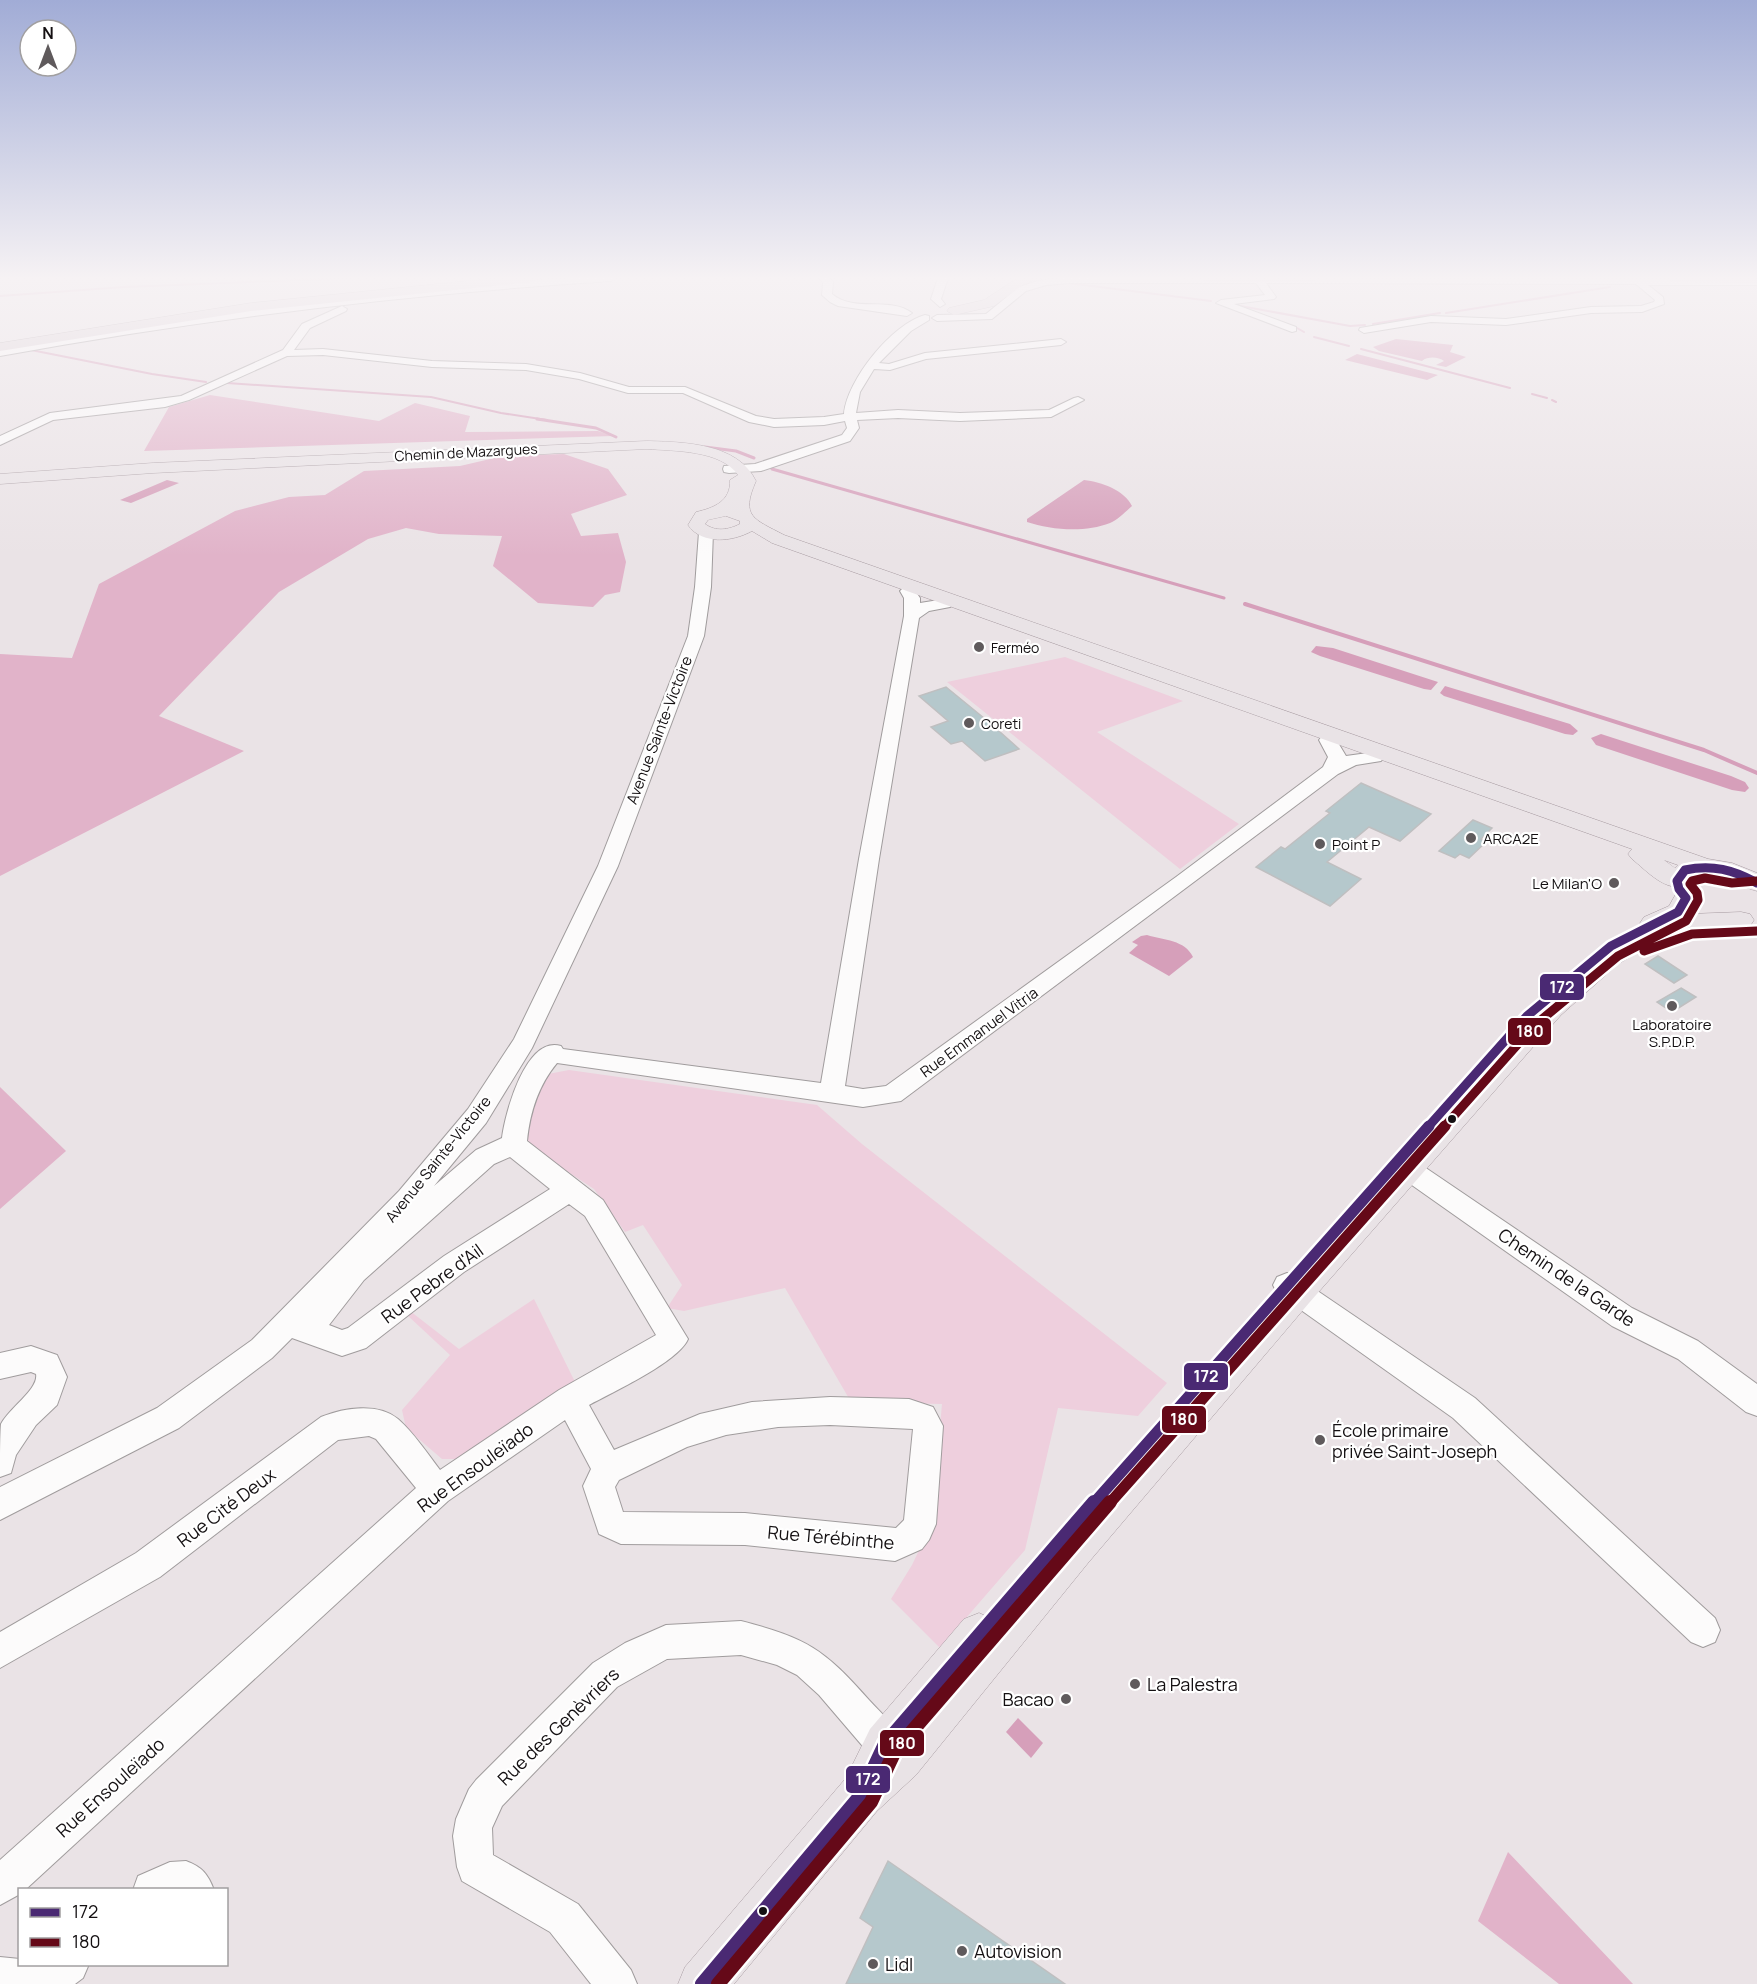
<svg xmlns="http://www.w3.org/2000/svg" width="1757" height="1984" font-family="Manrope,sans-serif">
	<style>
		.green { fill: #eecfdd }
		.forest { fill: #e1b3c9 }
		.water { fill: #d69fba }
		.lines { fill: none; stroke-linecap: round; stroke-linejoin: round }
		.stream-far2 { stroke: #d69fba; stroke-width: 2 }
		.stream-far1 { stroke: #d69fba; stroke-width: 3 }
		.stream { stroke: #d69fba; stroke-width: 4 }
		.building { fill: #b5c8cc; stroke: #bfbfc0; stroke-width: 1.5 }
		.minor-casing { stroke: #a09c9d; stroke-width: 2 }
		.major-casing { stroke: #a79ba1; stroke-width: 1 }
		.highway-casing { stroke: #a79ba1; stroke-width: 1 }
		.minor { fill: #fcfbfb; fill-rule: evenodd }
		.major { fill: #e9e3e6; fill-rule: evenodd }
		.highway { fill: #ddd3d8; fill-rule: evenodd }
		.bus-1-far2-casing { stroke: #fff; stroke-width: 14 }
		.bus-1-far1-casing { stroke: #fff; stroke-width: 16 }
		.bus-1-casing { stroke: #fff; stroke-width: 19 }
		.bus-2-far2-casing { stroke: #fff; stroke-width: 14 }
		.bus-2-far1-casing { stroke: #fff; stroke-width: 16 }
		.bus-2-casing { stroke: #fff; stroke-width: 19 }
		.bus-1-far2 { stroke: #4a2973; stroke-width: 9 }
		.bus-1-far1 { stroke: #4a2973; stroke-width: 11 }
		.bus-1 { stroke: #4a2973; stroke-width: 14 }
		.bus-2-far2 { stroke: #650918; stroke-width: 9 }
		.bus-2-far1 { stroke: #650918; stroke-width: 11 }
		.bus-2 { stroke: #650918; stroke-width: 14 }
		.poi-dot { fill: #5f5a5c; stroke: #fff; stroke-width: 2 }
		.bus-dot { fill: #141012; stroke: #fff; stroke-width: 2 }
		.labels { text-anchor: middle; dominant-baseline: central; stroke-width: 4.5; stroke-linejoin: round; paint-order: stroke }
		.far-street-label { font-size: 14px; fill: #141012; stroke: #fff }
		.far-poi-label { font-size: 14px; fill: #141012; stroke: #fff; text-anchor: start }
		.street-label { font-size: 15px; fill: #141012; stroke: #fff }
		.poi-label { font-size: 15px; fill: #141012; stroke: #fff; text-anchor: start }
		.near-street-label { font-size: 18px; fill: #141012; stroke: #fff }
		.near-poi-label { font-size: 18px; fill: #141012; stroke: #fff; text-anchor: start }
		.line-badge { stroke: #fff; stroke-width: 2 }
		.badge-label { font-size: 16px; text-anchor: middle; font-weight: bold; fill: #fff }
	</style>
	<rect width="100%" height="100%" fill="#eae3e6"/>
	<path class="green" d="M1065 657 1183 701 1097 732 1239 824 1180 869 947 682Z
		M569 1070 817 1105 862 1144 1167 1383 1138 1416 1058 1408 1025 1550 940 1648 891 1599 912 1565 931 1525 942 1404 851 1402 785 1288 684 1311 667 1308 682 1285 643 1225 625 1232 594 1189 527 1145 523 1135 539 1084 548 1074Z
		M534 1299 577 1386 459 1459H442L406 1428 402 1410 450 1355 406 1314 410 1311 459 1349Z"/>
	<path class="forest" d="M210 395 379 421 415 403 470 416 465 432 598 431 613 436 144 451 169 407Z
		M564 454 608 469 627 495 571 514 581 536 618 533 626 562 620 592 605 595 593 607 538 603 493 566 502 536 439 534 406 528 368 539 279 592 159 716 244 751 0 876V654L72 658 99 584 235 511 289 497 325 495 364 471 460 466 503 456Z
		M0 1087 66 1151 0 1209Z
		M1508 1852 1633 1984H1559L1478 1921Z"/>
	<path class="water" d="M1396 339 1453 345 1450 352 1466 357 1446 367 1436 365 1444 361C1439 357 1428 356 1422 361L1379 351 1373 347Z
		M1357 354 1438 375 1427 380 1345 360Z
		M167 480 179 483 131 503 120 500Z
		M1084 480C1102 482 1124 490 1132 506 1125 512 1118 520 1110 523 1085 533 1051 530 1027 522V519Z
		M1316 646 1333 648 1438 682 1431 690 1424 689 1320 656 1311 652Z
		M1445 686 1570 724 1578 731 1573 735 1565 734 1444 696 1440 693Z
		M1601 734 1731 776 1745 782 1749 788 1745 792 1732 790 1596 745 1591 738Z
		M1147 935C1164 940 1185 940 1193 957L1169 976 1129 953 1138 945 1132 942 1141 936Z
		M1018 1718 1043 1743 1031 1758 1006 1732Z"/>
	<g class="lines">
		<path class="stream-far2" d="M566 278H577
			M1068 283 1211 301
			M0 296 124 287 347 278
			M1235 305 1350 326 1365 325
			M1446 313 1610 287
			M1373 324 1440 313
			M1297 328 1304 332
			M1314 337 1349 346
			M1361 349 1510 388
			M31 350 152 374 206 382
			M227 383 431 397 501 413 547 420
			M1532 394 1547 398
			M1552 400 1556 402"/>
		<path class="stream-far1" d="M537 419 596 428 616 437
			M705 447 736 451 754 458
			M772 469 1224 598"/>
		<path class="stream" d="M1245 604 1704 750 1757 773"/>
	</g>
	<path class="building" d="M946 687 990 723 1019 749 985 761 962 741 951 744 931 727 948 721 919 696Z
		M1361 783 1431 814 1400 841 1369 827 1327 862 1361 879 1330 906 1256 867 1281 847 1285 849 1330 813 1326 811Z
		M1473 820 1492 828 1481 839 1486 842 1469 858 1460 854 1455 858 1439 851Z
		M1658 956 1687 975 1674 983 1645 964Z
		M1681 988 1696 997 1672 1012 1657 1002Z
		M888 1861 1065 1984H846L873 1927 860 1918Z"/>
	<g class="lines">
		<defs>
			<path id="minor" d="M572 278H616L611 281C406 294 202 319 0 356V350C189 315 380 290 572 278Z
				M819 278H829L833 282 832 294C854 313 890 296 912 313L907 316 838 306 830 302 822 295 823 283Z
				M938 278H948L941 299 945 304 940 307 931 299Z
				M1060 278 1757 279V285H1648L1663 297 1664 304 1642 312 1591 313 1506 325 1431 322 1364 333 1359 330 1360 328 1431 316 1506 319 1591 307 1641 306 1654 302 1655 300 1636 284 1266 283 1276 297 1274 299 1234 304 1296 327V331L1292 332 1216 303 1221 300 1265 295 1256 283H1070L1046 285 1026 291 992 319 937 321 932 318 937 315 986 314 1019 287 1038 281Z
				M342 306 347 309 346 311 310 328 294 350 323 349 432 361 526 364 580 373 629 387H685L756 416 774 419 824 417 844 414C847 380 892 324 925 315L929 316V320L911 331 879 363 889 364 925 353 1061 339 1066 342 1061 345 926 359 890 370 874 369 860 392 856 413 898 410 960 413 1049 410 1074 398 1078 397 1084 400 1051 417 960 421 898 418 857 420 859 428 850 441 761 471 729 473 724 472 723 469 724 466 755 464 842 435 847 428 845 421 824 425 774 427 749 422 683 393H628L579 379 526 370 432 367 323 355 287 356 189 400 165 407 53 420 0 445V436L50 413 181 396 283 350 302 324Z
				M706 528 713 532 711 587 704 636 618 866 532 1048 486 1123 434 1186 476 1150 502 1138C505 1113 526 1035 561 1046L563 1049 821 1083 859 859 904 616V598L900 591 903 588H913L920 598V603L945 599 953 604 950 607 929 611 919 618 879 859 845 1086 863 1089 886 1086 1176 877 1323 767 1328 757 1319 740 1322 736H1334L1346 756 1375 752 1381 753 1384 757 1381 761 1356 765 1338 774 901 1101 863 1107 557 1063C538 1086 530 1112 527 1141L603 1200 688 1339C678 1362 613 1392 589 1405L614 1450 700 1414 752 1402 830 1397 909 1399 933 1407 943 1426 936 1524 929 1540 922 1549 895 1561 745 1545 621 1544 599 1534 583 1486 591 1469 565 1420 448 1501 25 1890H20V1894L0 1905V1860L416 1488 376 1439 369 1436 338 1440 160 1577 0 1668V1632L136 1553 321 1417C343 1408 378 1402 398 1419 414 1433 427 1453 440 1470L559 1390 656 1335 585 1216 569 1204 464 1272 366 1348 342 1356 292 1338 272 1358 179 1428 0 1520V1487L157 1408 252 1340 399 1191 468 1109 514 1039 598 866 688 636 695 587 699 532ZM510 1157 550 1189 444 1256 348 1328 342 1330 329 1325 364 1280 494 1164ZM830 1425 913 1429 904 1520 896 1528 745 1513 623 1512 615 1487 619 1480 687 1447 726 1435 778 1427Z
				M1408 1159 1417 1162 1632 1308 1698 1341 1757 1384V1416L1746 1412 1678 1359 1612 1326 1399 1176 1395 1169 1399 1162Z
				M1287 1273 1297 1277 1475 1398 1715 1618 1720 1630 1715 1642 1703 1647 1691 1642 1453 1418 1277 1293 1273 1285 1277 1277Z
				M31 1346 57 1355 67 1377 57 1405 36 1425 16 1455 11 1473 0 1477C0 1464 0 1434 1 1424 9 1408 39 1389 36 1374L31 1372 0 1379V1353Z
				M741 1621C807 1638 824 1649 869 1700 882 1714 896 1726 903 1744L898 1757 885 1762 872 1757 819 1695 797 1675 777 1665 741 1655 667 1659 617 1687 502 1806 492 1828 493 1855 578 1904 631 1970 637 1984H591L550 1932 462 1881 457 1867 453 1836 456 1819 469 1789 476 1780 593 1663 625 1643 666 1625Z
				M186 1861C202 1867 208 1874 214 1890H133L138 1876 170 1862Z
				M0 1957 20 1959V1964H89L83 1978 75 1984H0Z"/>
			<path id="major" d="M647 441C684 442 738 443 756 481 740 517 754 519 784 535L1708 859 1732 863 1757 873V891C1725 882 1725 870 1686 876L1689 881 1686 886C1665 892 1647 871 1632 859L1628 854 1632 849 772 543 752 531C732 542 702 545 688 525L696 512C714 508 731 501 730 480L738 475C721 450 674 451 647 449L153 473 0 484V474L153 463ZM726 516 740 521V524C728 530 716 532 705 524L708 520ZM1664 860 1678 865 1675 868Z
				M1686 890 1695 892 1698 898 1689 914 1741 912 1750 914 1754 920 1750 926 1692 930 1655 942 1618 964 1561 1015 1309 1303 1088 1563 916 1775 877 1811 734 1984H678L685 1967 846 1778 870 1729 964 1619 979 1613 990 1618 1060 1535 1285 1283 1541 1001 1600 952 1643 928 1640 923 1644 917 1669 906 1677 892Z"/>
			<path id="highway" d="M497 278H540L533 282 251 311 0 351V343L251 303Z
				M1018 278H1037L1021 286 994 306 954 315 947 311 949 308 984 300Z
				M1200 278H1320L1313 282H1206Z
				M1665 278H1757V283L1671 282Z"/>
		</defs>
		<use href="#minor" class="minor-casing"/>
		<use href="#major" class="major-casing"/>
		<use href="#highway" class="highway-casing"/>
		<use href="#minor" class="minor"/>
		<use href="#major" class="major"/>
		<use href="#highway" class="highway"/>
		<defs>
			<path id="bus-1-far2" d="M1428 1127 1527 1016 1611 946 1678 912 1686 898 1679 889 1677 881 1685 870C1712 864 1734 870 1757 883"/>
			<path id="bus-1-far1" d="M1093 1504 1429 1126"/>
			<path id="bus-1" d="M702 1984 861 1795 885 1744 1094 1502"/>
			<path id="bus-2-far2" d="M1644 951 1692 934 1757 931
				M1444 1127 1535 1025 1618 956 1686 921 1698 900 1697 893 1690 884 1692 881 1705 878 1732 883 1757 881"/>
			<path id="bus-2-far1" d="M1109 1504 1445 1126"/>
			<path id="bus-2" d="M718 1984 871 1802 895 1751 1110 1502"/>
		</defs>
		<use href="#bus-1-far2" class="bus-1-far2-casing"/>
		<use href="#bus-1-far1" class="bus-1-far1-casing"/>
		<use href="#bus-1" class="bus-1-casing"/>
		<use href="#bus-2-far2" class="bus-2-far2-casing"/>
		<use href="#bus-2-far1" class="bus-2-far1-casing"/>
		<use href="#bus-2" class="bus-2-casing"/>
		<use href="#bus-1-far2" class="bus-1-far2"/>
		<use href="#bus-1-far1" class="bus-1-far1"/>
		<use href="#bus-1" class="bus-1"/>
		<use href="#bus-2-far2" class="bus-2-far2"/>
		<use href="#bus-2-far1" class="bus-2-far1"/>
		<use href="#bus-2" class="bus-2"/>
	</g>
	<linearGradient id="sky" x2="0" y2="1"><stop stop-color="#a1acd6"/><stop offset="0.5" stop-color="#f6f2f4"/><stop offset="1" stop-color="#f6f2f4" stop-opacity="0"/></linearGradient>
	<rect width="1757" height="556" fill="url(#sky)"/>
	<g class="poi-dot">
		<circle cx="979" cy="647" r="6"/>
		<circle cx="969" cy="723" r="6"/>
		<circle cx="1471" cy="838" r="6"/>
		<circle cx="1320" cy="844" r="6"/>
		<circle cx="1614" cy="883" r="6"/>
		<circle cx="1672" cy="1006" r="6"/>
		<circle cx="1320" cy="1440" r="6"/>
		<circle cx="1135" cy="1684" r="6"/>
		<circle cx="1066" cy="1699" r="6"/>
		<circle cx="962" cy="1951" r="6"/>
		<circle cx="873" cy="1964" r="6"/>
	</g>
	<g class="bus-dot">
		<circle cx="1452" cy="1119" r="5"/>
		<circle cx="763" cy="1911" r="5"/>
	</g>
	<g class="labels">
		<g class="far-street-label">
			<text transform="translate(466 452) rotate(-3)">Chemin de Mazargues</text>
		</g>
		<g class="far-poi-label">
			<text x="991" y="647">Ferméo</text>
			<text x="981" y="723">Coreti</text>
		</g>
		<g class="street-label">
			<text transform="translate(659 730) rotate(-69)">Avenue Sainte-Victoire</text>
			<text transform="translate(979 1032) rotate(-36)">Rue Emmanuel Vitria</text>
			<text transform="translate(438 1159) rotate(-51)">Avenue Sainte-Victoire</text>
		</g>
		<g class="poi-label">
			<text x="1483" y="838">ARCA2E</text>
			<text x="1332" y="844">Point P</text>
			<text x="1602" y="883" text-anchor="end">Le Milan'O</text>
			<text x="1672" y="1024" text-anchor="middle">Laboratoire<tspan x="1672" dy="17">S.P.D.P.</tspan></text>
		</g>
		<g class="near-street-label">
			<text transform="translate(1567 1277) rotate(34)">Chemin de la Garde</text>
			<text transform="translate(432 1283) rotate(-36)">Rue Pebre d'Ail</text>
			<text transform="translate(475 1467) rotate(-36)">Rue Ensouleïado</text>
			<text transform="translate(226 1507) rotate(-37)">Rue Cité Deux</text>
			<text transform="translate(831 1537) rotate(5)">Rue Térébinthe</text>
			<text transform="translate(558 1726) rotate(-44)">Rue des Genèvriers</text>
			<text transform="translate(110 1787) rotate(-42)">Rue Ensouleïado</text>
		</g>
		<g class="near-poi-label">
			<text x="1332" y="1430">École primaire<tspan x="1332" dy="21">privée Saint-Joseph</tspan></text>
			<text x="1147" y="1684">La Palestra</text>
			<text x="1054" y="1699" text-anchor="end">Bacao</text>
			<text x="974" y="1951">Autovision</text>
			<text x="885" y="1964">Lidl</text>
		</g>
	</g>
	<g class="line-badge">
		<rect x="1539" y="973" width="46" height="28" rx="6" fill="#4a2973"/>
		<rect x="1507" y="1017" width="45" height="29" rx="6" fill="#650918"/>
		<rect x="1183" y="1362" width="46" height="29" rx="6" fill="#4a2973"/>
		<rect x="1161" y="1405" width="46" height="29" rx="6" fill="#650918"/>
		<rect x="879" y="1729" width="46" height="28" rx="6" fill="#650918"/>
		<rect x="845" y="1765" width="46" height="29" rx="6" fill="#4a2973"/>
	</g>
	<g class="badge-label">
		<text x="1562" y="993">172</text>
		<text x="1530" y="1037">180</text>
		<text x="1206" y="1382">172</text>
		<text x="1184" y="1425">180</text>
		<text x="902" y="1749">180</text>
		<text x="868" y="1785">172</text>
	</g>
	<rect x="18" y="1888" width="210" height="78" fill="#ffffff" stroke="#a19fa0" stroke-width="1.5"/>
	<rect x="30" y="1908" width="30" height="9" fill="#4a2973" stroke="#a19fa0" stroke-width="1.5"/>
	<text x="72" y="1918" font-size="18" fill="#141012">172</text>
	<rect x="30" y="1938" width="30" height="9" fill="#650918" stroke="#a19fa0" stroke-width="1.5"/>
	<text x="72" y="1948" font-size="18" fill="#141012">180</text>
	<g transform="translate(48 48)"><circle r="28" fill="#ffffff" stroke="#a19fa0" stroke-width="1.5"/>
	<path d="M0-4.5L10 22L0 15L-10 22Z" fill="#5f5a5c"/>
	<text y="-9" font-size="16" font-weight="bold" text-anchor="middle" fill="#141012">N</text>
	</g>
</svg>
